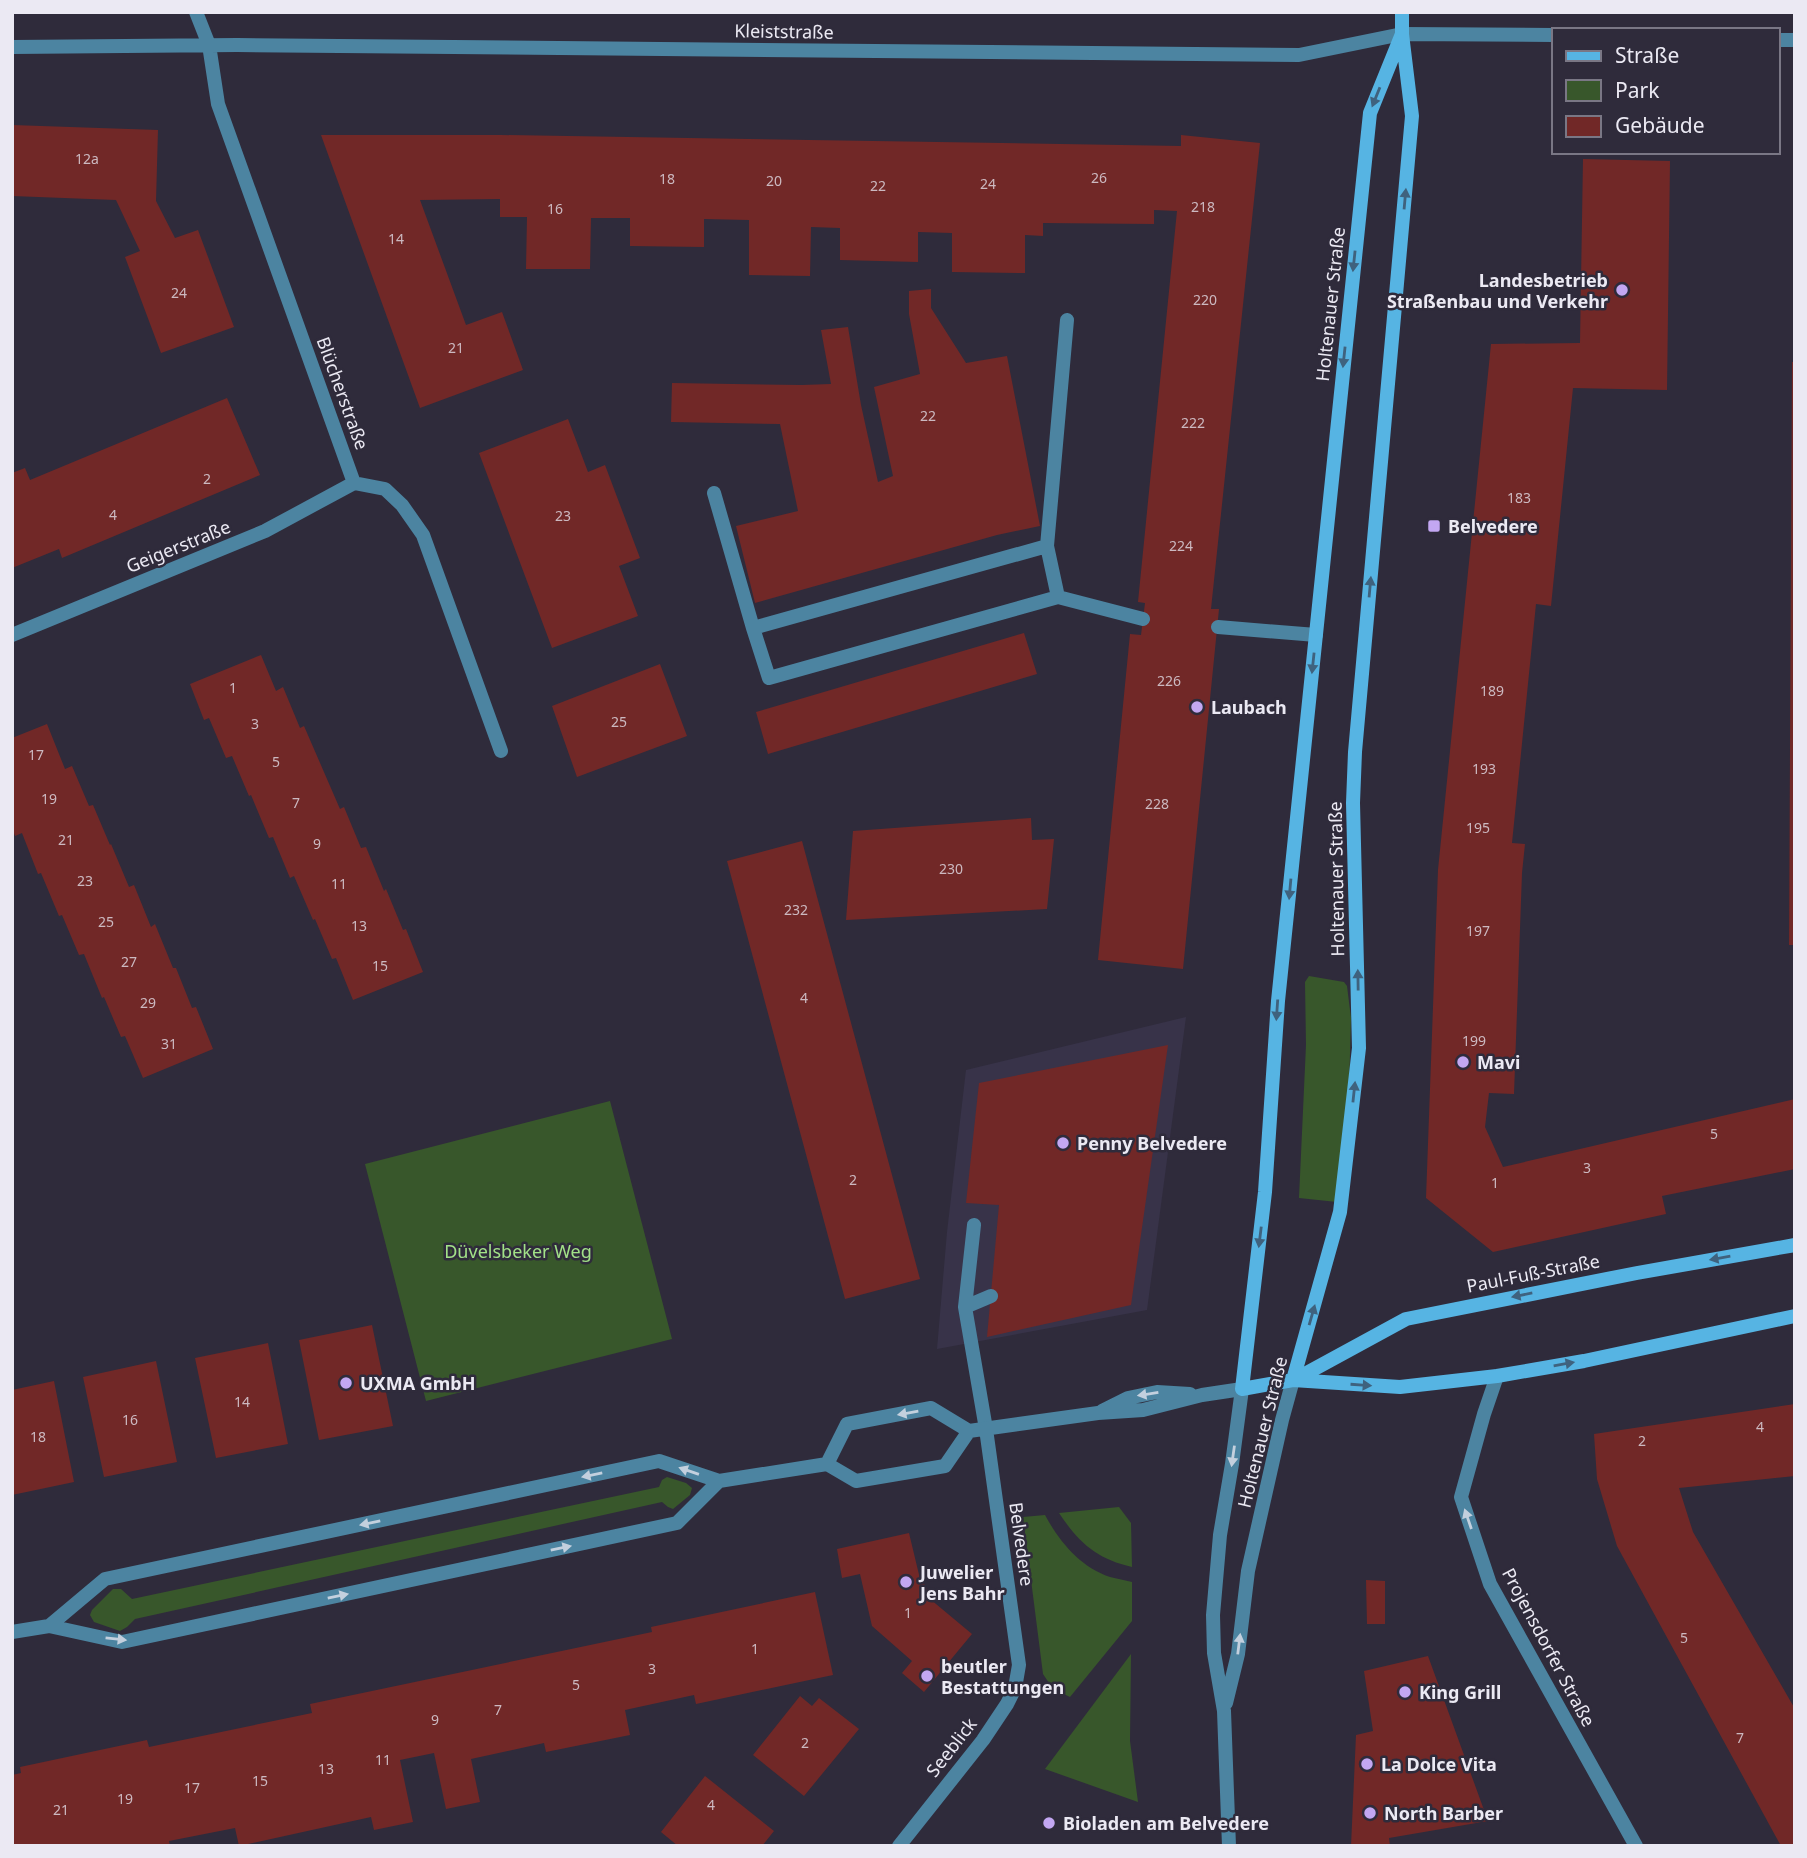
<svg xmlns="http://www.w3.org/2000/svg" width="1807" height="1858" font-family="'Noto Sans',sans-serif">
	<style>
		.built { fill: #383349 }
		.green { fill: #38572b }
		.building { fill: #712827 }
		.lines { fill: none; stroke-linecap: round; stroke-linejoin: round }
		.service { stroke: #4c84a1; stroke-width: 14 }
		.minor { stroke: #4c84a1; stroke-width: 14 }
		.tertiary { stroke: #4c84a1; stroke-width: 14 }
		.secondary { stroke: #56b4e3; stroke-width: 14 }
		.oneway { fill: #3f627e }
		.oneway2 { fill: #c3d0de }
		.poi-dot { fill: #c3a7f2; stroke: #2f2b3b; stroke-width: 2.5 }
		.labels { text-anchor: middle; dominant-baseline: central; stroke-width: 5; stroke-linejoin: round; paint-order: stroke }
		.number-label { font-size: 14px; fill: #ccb9c0 }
		.street-label { font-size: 18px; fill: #ebe9f3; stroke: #2f2b3b }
		.poi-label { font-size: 18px; font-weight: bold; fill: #ebe9f3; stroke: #2f2b3b; text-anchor: start }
		.park-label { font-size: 18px; fill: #a2e188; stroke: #2f2b3b }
	</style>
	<rect width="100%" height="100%" fill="#2f2b3b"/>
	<path class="built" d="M1186 1017 1147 1310 937 1349 947 1232 966 1070Z"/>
	<path class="green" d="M1309 976 1344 982 1347 986 1351 1018 1349 1089 1337 1202 1299 1198 1306 1045 1305 982Z
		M610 1101 672 1339 426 1401 365 1164Z
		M667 1477 686 1483 692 1488 690 1495 673 1509 668 1507 662 1502 135 1619 127 1627 120 1631 94 1622 90 1615 92 1610 113 1589H121L132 1599 659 1487 662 1480Z
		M1119 1507 1131 1523 1132 1567C1097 1559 1079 1543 1059 1513Z
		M1045 1515C1059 1541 1080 1567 1110 1577 1117 1579 1125 1580 1132 1582V1621L1070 1697 1053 1689 1043 1674 1023 1517Z
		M1131 1654 1130 1741 1138 1802 1045 1769Z"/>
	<path class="building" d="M12 125 158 130 156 201 175 238 198 230 234 327 161 353 125 257 140 251 116 200 12 196Z
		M321 135H501L1181 146V135L1260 143 1211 609H1219L1183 969 1098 960 1130 634 1141 635 1145 603 1138 602 1177 211 1154 210V224L1043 223V236L1025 235V273L952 272V233L918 232V262L840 260V228L811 227 810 276 749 275V220L704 219V247L630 246V218H591L590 269H526L527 217H500V199L420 200 466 325 502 312 523 370 420 408Z
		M1583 159 1670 161 1667 390 1573 388 1551 606 1536 604 1512 843 1525 844 1522 873 1514 1094 1489 1093 1485 1127 1503 1167 1795 1099V1169L1662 1196 1666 1214 1493 1252 1426 1198 1438 870 1491 344 1580 343Z
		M931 289V308L966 363 1007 356 1040 526 997 535 755 603 736 526 798 511 780 424 671 422 672 383 802 385 831 384 821 330 848 327 861 405 878 482 893 476 874 387 920 374 909 314V291Z
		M1792 362H1795V945H1789Z
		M227 398 260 475 62 558 59 549 12 568V473L25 468 30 480Z
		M568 419 588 472 605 465 640 558 619 566 638 616 552 648 479 453Z
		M1024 633 1037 674 768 754 756 712Z
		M261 655 276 691 283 687 300 728 304 726 340 809 344 807 361 848 366 847 384 891 386 889 403 930 406 929 423 972 353 1000 336 958 332 959 315 919 313 920 294 876 290 878 273 837 269 838 251 795 249 796 232 756 226 758 209 718 204 720 190 684Z
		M660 664 687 736 577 777 552 706Z
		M47 724 65 769 72 766 89 806 93 805 110 845 111 844 129 887 134 885 151 927 155 924 173 968H176L192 1008 196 1007 213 1049 143 1078 125 1036 121 1037 104 997 102 998 84 954 79 955 62 915 59 916 41 873 38 874 22 833 15 836 12 828V738Z
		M1031 818 1032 840 1054 839 1047 909 846 920 853 831Z
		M802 841 920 1279 845 1299 727 861Z
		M1168 1045 1131 1305 987 1337 999 1205 966 1203 979 1083Z
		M372 1325 393 1426 319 1440 299 1340Z
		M268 1343 288 1444 216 1458 195 1358Z
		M156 1361 177 1462 104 1477 83 1377Z
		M54 1381 74 1482 12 1495V1390Z
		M1795 1404V1476L1679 1488 1693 1532 1795 1709V1846H1781L1617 1546 1597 1479 1594 1434Z
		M909 1533 921 1583 923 1582 932 1597 930 1599 972 1634 924 1692 902 1673 912 1661 872 1626 860 1574 842 1578 837 1549Z
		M1366 1580 1385 1581V1624H1367Z
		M815 1592 833 1675 696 1704 694 1695 625 1710 630 1735 546 1752 544 1743 471 1759 480 1802 446 1809 434 1753 400 1760 413 1822 374 1830 371 1817 239 1846 235 1828 169 1841 170 1846H12V1775L21 1773 20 1767 147 1740 149 1747 312 1713 310 1704 652 1632 651 1627Z
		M1428 1656 1488 1821 1389 1838 1390 1846H1351L1356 1735 1373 1731 1364 1671Z
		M800 1696 812 1706 819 1698 859 1729 804 1796 753 1755Z
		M705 1776 774 1831 762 1846H678L661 1832Z"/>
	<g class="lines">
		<path class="service" d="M714 493 753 628
			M1047 546 1067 320
			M1058 597 1047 546 753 628 769 678 1058 597 1143 619
			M1218 627 1316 635
			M965 1307 974 1225
			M986 1429 965 1307 991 1296"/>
		<path class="minor" d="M196 12 209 45 218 104 354 483
			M1777 40H1795
			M12 47 237 45 1299 55 1402 34 1553 35
			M354 483 385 489 402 505 423 535 501 751
			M12 635 265 531 354 483
			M1497 1376 1484 1414 1461 1497 1490 1584 1636 1846
			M1102 1411 1128 1398 1157 1392 1190 1394
			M827 1464 847 1424 931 1408 969 1431 1098 1413 1143 1410 1202 1395 1242 1389
			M49 1626 105 1579 659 1461 719 1481 827 1464 856 1481 945 1466 969 1431
			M12 1632 49 1626 122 1642 677 1523 719 1481
			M899 1846 983 1740 1007 1704 1015 1688 1019 1665 986 1429"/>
		<path class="tertiary" d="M1226 1703 1238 1654 1248 1571 1282 1420 1293 1380
			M1229 1846 1224 1711 1214 1653 1213 1615 1220 1535 1232 1464 1242 1389"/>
		<path class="secondary" d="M1402 34 1370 113 1278 1001 1265 1192 1242 1389 1293 1380 1400 1387 1497 1376 1584 1361 1795 1316
			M1293 1380 1340 1212 1359 1048 1353 803 1355 752 1412 116 1402 34V12
			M1294 1380 1406 1319 1637 1273 1795 1245"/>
	</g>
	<defs><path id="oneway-solid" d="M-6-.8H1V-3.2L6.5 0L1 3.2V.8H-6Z" transform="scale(1.75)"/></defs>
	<g class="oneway">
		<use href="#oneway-solid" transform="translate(1376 97) rotate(112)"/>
		<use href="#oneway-solid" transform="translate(1405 199) rotate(-85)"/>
		<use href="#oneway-solid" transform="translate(1354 261) rotate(96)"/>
		<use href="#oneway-solid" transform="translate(1344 357) rotate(96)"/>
		<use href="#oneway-solid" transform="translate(1370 587) rotate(-85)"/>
		<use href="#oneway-solid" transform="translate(1313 663) rotate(96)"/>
		<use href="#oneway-solid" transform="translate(1290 889) rotate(95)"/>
		<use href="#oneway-solid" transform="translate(1358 980) rotate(-91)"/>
		<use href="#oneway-solid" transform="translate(1277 1010) rotate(94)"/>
		<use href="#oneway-solid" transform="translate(1354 1092) rotate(-84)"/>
		<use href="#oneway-solid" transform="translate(1260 1237) rotate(97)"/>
		<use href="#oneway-solid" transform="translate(1720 1258) rotate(170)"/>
		<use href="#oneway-solid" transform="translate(1522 1295) rotate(169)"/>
		<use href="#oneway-solid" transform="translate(1312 1315) rotate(-74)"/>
		<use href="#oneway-solid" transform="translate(1564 1364) rotate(-10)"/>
		<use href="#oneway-solid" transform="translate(1361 1385) rotate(4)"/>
	</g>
	<g class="oneway2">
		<use href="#oneway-solid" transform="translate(1148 1394) rotate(171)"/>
		<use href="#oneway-solid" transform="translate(908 1413) rotate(170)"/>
		<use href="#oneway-solid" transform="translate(1233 1456) rotate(98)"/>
		<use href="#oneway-solid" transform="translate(689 1471) rotate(-161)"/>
		<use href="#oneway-solid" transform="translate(592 1475) rotate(168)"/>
		<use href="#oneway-solid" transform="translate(1468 1519) rotate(-109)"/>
		<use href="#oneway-solid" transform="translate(370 1523) rotate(168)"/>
		<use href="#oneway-solid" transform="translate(561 1548) rotate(-12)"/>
		<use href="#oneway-solid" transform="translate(338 1596) rotate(-12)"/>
		<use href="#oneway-solid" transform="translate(116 1639) rotate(6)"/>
		<use href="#oneway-solid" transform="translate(1239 1644) rotate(-83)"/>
	</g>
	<g class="poi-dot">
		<circle cx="1622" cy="290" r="7"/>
		<rect x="1427" y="519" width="14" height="14" rx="3.5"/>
		<circle cx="1197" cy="707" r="7"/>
		<circle cx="1463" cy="1062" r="7"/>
		<circle cx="1063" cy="1143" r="7"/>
		<circle cx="346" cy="1383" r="7"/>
		<circle cx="906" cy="1582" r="7"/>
		<circle cx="927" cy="1676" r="7"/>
		<circle cx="1405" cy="1692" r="7"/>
		<circle cx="1367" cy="1764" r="7"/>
		<circle cx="1370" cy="1813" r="7"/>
		<circle cx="1049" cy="1823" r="7"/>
	</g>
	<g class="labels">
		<g class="number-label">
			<text x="87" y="158">12a</text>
			<text x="1099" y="177">26</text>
			<text x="667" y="178">18</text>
			<text x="774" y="180">20</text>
			<text x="988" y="183">24</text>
			<text x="878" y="185">22</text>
			<text x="1203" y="206">218</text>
			<text x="555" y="208">16</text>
			<text x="396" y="238">14</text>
			<text x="179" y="292">24</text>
			<text x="1205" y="299">220</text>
			<text x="456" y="347">21</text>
			<text x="928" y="415">22</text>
			<text x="1193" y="422">222</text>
			<text x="207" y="478">2</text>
			<text x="1519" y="497">183</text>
			<text x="113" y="514">4</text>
			<text x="563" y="515">23</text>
			<text x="1181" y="545">224</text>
			<text x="1169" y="680">226</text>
			<text x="233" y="687">1</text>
			<text x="1492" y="690">189</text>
			<text x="619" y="721">25</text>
			<text x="255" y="723">3</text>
			<text x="36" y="754">17</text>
			<text x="276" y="761">5</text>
			<text x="1484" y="768">193</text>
			<text x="49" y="798">19</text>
			<text x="296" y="802">7</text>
			<text x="1157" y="803">228</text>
			<text x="1478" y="827">195</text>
			<text x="66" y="839">21</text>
			<text x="317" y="843">9</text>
			<text x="951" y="868">230</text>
			<text x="85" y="880">23</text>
			<text x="339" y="883">11</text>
			<text x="796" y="909">232</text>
			<text x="106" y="921">25</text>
			<text x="359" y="925">13</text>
			<text x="1478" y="930">197</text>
			<text x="129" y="961">27</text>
			<text x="380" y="965">15</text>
			<text x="804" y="997">4</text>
			<text x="148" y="1002">29</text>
			<text x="1474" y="1040">199</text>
			<text x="169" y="1043">31</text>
			<text x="1714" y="1133">5</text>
			<text x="1587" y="1167">3</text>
			<text x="853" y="1179">2</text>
			<text x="1495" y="1182">1</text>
			<text x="242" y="1401">14</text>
			<text x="130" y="1419">16</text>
			<text x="1760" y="1426">4</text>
			<text x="38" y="1436">18</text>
			<text x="1642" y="1440">2</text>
			<text x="908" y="1612">1</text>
			<text x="1684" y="1637">5</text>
			<text x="755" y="1648">1</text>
			<text x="652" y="1668">3</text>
			<text x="576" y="1684">5</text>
			<text x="498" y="1709">7</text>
			<text x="435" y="1719">9</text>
			<text x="1740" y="1737">7</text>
			<text x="805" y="1742">2</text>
			<text x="383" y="1759">11</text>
			<text x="326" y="1768">13</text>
			<text x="260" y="1780">15</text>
			<text x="192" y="1787">17</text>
			<text x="125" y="1798">19</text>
			<text x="711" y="1804">4</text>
			<text x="61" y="1809">21</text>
		</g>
		<g class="street-label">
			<text transform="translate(784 31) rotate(1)">Kleiststraße</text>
			<text transform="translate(1330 304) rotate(-84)">Holtenauer Straße</text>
			<text transform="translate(343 393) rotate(70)">Blücherstraße</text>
			<text transform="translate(178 546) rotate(-22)">Geigerstraße</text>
			<text transform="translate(1336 879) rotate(-91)">Holtenauer Straße</text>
			<text transform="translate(1533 1273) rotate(-11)">Paul-Fuß-Straße</text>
			<text transform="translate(1262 1432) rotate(-76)">Holtenauer Straße</text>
			<text transform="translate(1022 1544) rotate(82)">Belvedere</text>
			<text transform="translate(1549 1647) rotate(62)">Projensdorfer Straße</text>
			<text transform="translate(951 1747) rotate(-52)">Seeblick</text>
		</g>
		<g class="poi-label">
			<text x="1608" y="280" text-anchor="end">Landesbetrieb<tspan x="1608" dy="21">Straßenbau und Verkehr</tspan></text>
			<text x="1448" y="526">Belvedere</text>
			<text x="1211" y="707">Laubach</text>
			<text x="1477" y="1062">Mavi</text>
			<text x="1077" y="1143">Penny Belvedere</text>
			<text x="360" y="1383">UXMA GmbH</text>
			<text x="920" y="1572">Juwelier<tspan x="920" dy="21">Jens Bahr</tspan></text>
			<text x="941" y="1666">beutler<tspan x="941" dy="21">Bestattungen</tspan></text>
			<text x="1419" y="1692">King Grill</text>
			<text x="1381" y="1764">La Dolce Vita</text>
			<text x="1384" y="1813">North Barber</text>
			<text x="1063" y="1823">Bioladen am Belvedere</text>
		</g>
		<g class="park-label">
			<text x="518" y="1251">Düvelsbeker Weg</text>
		</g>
	</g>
	<rect width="1807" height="1858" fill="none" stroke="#ebe9f3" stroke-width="28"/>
	<rect x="1552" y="28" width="228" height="126" fill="#2f2b3b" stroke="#7a7785" stroke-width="2"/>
	<rect x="1566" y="51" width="35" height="10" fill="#56b4e3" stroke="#7a7785" stroke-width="2"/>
	<text x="1615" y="63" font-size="21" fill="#ebe9f3">Straße</text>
	<rect x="1566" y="80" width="35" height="21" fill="#38572b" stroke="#7a7785" stroke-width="2"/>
	<text x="1615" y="98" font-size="21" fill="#ebe9f3">Park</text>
	<rect x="1566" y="116" width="35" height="21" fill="#712827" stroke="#7a7785" stroke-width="2"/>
	<text x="1615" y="133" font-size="21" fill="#ebe9f3">Gebäude</text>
</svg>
